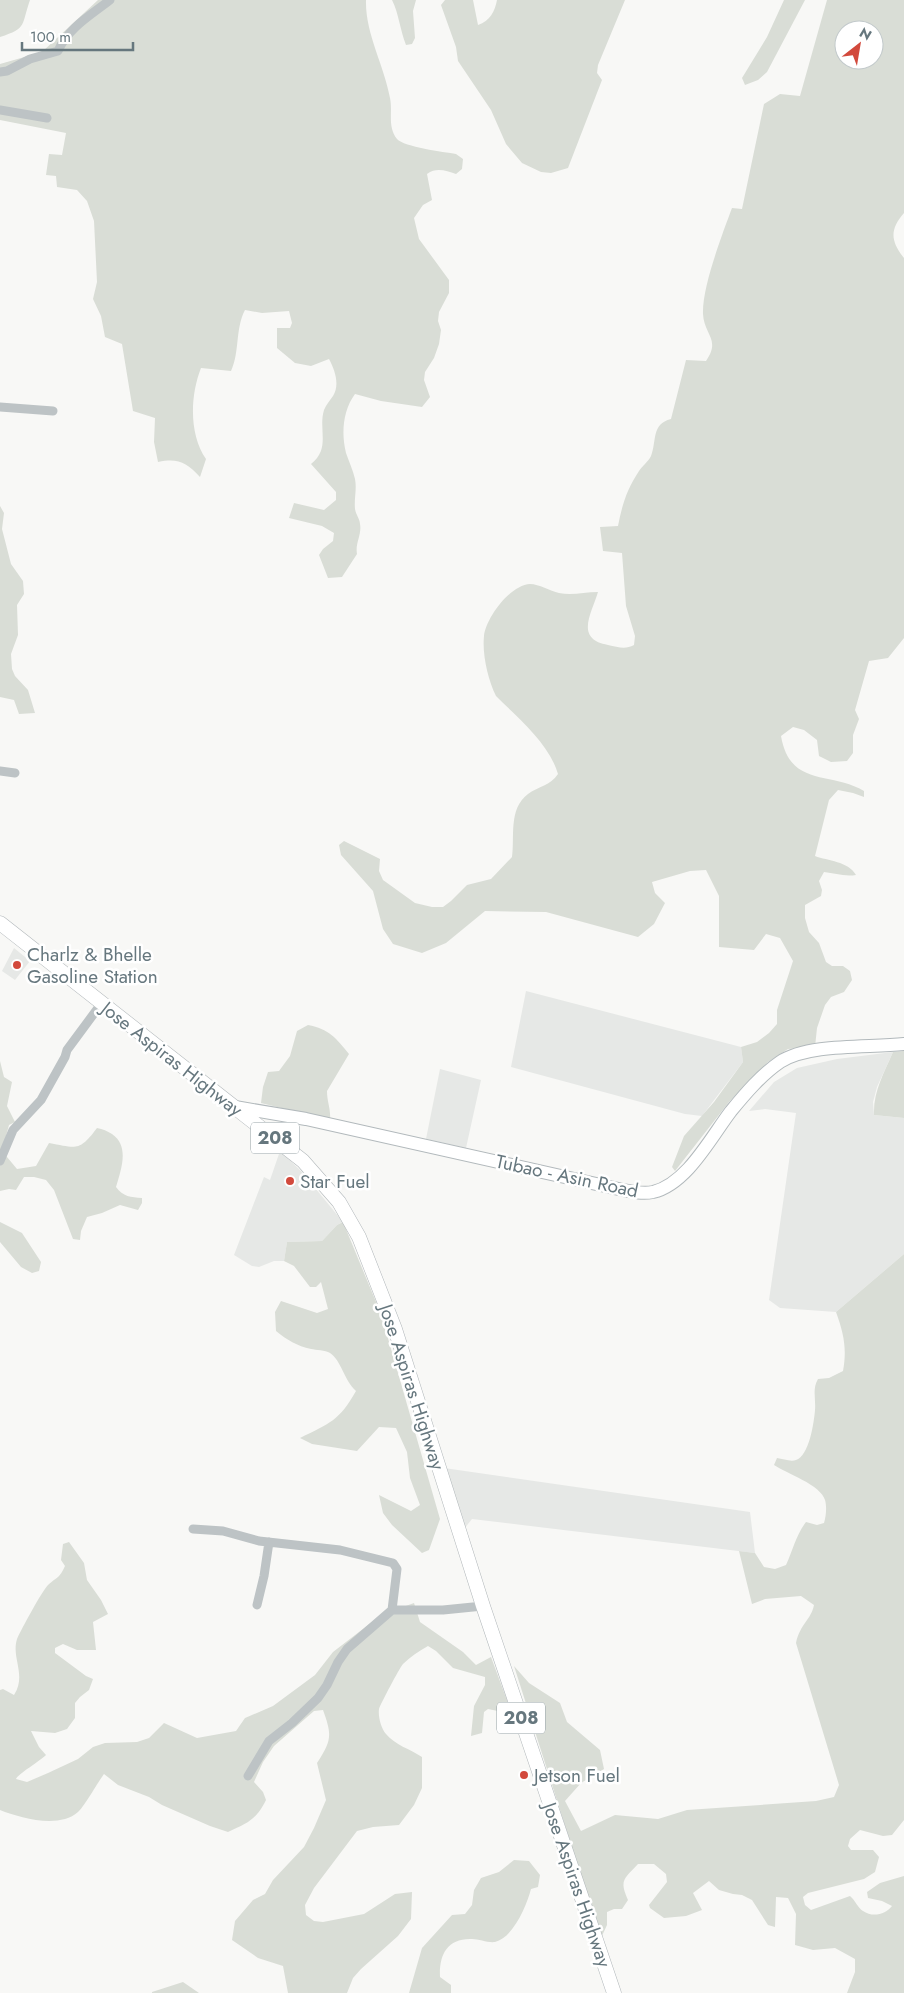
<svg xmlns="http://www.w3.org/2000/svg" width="904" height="1993" font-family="Jost,sans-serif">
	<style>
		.built { fill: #e6e8e6 }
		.green { fill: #d9ddd6; fill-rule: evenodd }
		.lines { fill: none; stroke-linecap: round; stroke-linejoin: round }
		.secondary-casing { stroke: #b2b9bc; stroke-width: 14 }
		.primary-casing { stroke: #b1b7ba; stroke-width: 15 }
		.minor { stroke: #bdc3c5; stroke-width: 9 }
		.secondary { stroke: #fff; stroke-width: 12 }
		.primary { stroke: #fff; stroke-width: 14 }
		.poi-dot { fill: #d2493c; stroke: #fff; stroke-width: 2 }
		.labels { text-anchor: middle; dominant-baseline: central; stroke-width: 5; stroke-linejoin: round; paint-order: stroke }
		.shield { fill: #fff; stroke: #94a0a5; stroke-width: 1 }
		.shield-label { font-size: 18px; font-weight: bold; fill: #66777e }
		.poi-label { font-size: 19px; fill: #66777e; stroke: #fff; text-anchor: start }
		.street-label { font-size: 19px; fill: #66777e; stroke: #fff }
	</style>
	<rect width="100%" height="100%" fill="#f8f8f6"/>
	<path class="built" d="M14 948 30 961 15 980 2 971Z
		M526 991 741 1047 743 1062 702 1116 685 1114 511 1067Z
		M893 1052 877 1087 873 1102 874 1115 904 1118V1254L836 1312 780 1308 769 1300 796 1113 765 1109 749 1111 774 1082 797 1068 837 1059Z
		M440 1069 481 1080 466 1148 426 1139Z
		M280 1151 302 1172 343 1222 337 1225 322 1241 287 1242 284 1261H274L259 1267 252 1266 234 1255 264 1177 270 1180Z
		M444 1468 750 1512 755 1553 472 1519 464 1529Z"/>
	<path class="green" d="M0 0H30C21 25 28 28 0 37Z
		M98 0H366C365 33 384 65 390 98 393 112 387 126 397 139 404 147 444 152 456 154L463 159 462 169 456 174C446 171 437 167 427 174L432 200 423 205 414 218 419 239 449 280V293L439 312 438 321 441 330 439 344 434 358 425 372 424 380 430 397 422 407 381 401 355 394C343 410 341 433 346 453 349 462 353 470 355 479 357 489 354 499 355 509 356 515 360 519 360 524 362 535 355 543 357 554L342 577 328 578 319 555 323 549 333 541 334 533 322 526 289 518 294 503 324 510 336 500V492L311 464C331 448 318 430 324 410 326 405 330 400 333 396 340 385 335 370 329 359L311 366 295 363 277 348V328H290L292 323 289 311 262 313 245 310C235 329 240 352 231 371L201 368C190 396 189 434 206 459L200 477C186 462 178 458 158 462L154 442 155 418 133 411 122 344 105 337 101 316 93 299 97 282 94 221 87 201 77 190 57 187 56 176 46 175 49 154 62 155 66 133 0 120V64L42 52Z
		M392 0H416L413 11 415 38 412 44 406 45C400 30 399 14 392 0Z
		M445 0H473L478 25C490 21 495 11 497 0H625L598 65 597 73 602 80 568 168 551 173 541 172 522 163 506 144 491 110 458 61 456 47 441 5Z
		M784 0H805L767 72 758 80 745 85 742 78 767 37Z
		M827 0H904V213C889 230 891 242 904 258V638L888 658 869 661 855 710 859 719 853 735V753L847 761 831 762 819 756 817 740 804 730 793 727 781 736C790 788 831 771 864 791V797L853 793 838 790 829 800 815 856C828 861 848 861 856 875 844 877 835 873 824 872L819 881 822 890 821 896 805 905V918L809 932 819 943 826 962 832 966H843L850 971 852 980 844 992 831 997 825 1005 817 1028 815 1047 788 1049 768 1062 729 1102 675 1171 672 1167 684 1136 714 1102 743 1062 741 1047 757 1042 769 1033 777 1024V1010L793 961 780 938 766 934 754 950 719 947V896L706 870 690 871 652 882 655 893 665 903 654 924 638 937 546 912 485 911 446 943 422 953 393 944 383 929 373 891 341 855 339 845 344 841 380 859 379 871 383 880 415 903 432 907H443L451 901 467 885 491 879 512 857C515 837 508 809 528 794 539 786 550 786 558 774 549 743 518 718 496 696 488 680 482 654 484 636 486 618 510 585 530 584 539 584 550 591 559 593 572 596 584 592 598 592 592 613 574 639 608 645 618 647 625 650 634 645L635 636 626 606 622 553 603 551 600 527 618 526C622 505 627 489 639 471 642 466 648 462 651 456 657 441 651 424 671 419L686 360 706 361C721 339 704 335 703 314 702 287 722 235 732 208L742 209 764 104 780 94 800 96ZM844 30H874V60H844Z
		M0 506 4 513 2 529 11 564 23 581 24 594 17 605 18 635 11 654 12 669 15 676 28 690 35 713 19 714 14 700 0 697Z
		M308 1025C329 1029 336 1038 349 1054L327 1091C327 1102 331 1109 330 1120L261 1103 263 1087 268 1072 279 1071 290 1056 297 1031Z
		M904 1051V1118L874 1115C873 1092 884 1073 893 1052Z
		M0 1061 4 1077 12 1082 7 1106 15 1122 9 1125 2 1151 17 1169 36 1166 49 1143C77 1148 79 1152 97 1128 103 1129 107 1131 112 1134 130 1146 121 1170 116 1187 123 1197 131 1197 142 1198V1203L138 1210 120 1205 102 1213 87 1217 81 1231 80 1240 73 1239 54 1190 46 1180 34 1177H24L16 1190 9 1189 0 1191Z
		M0 1222 22 1233 41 1262 39 1271 32 1273 21 1267 0 1242Z
		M343 1222 381 1314 440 1519 429 1550 422 1553 392 1525 383 1513 379 1495 411 1511 420 1505 410 1478 407 1452 396 1428 379 1427 357 1451 312 1444 300 1438C330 1423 339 1421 356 1391 344 1380 341 1360 330 1353 325 1350 316 1350 311 1349 297 1346 287 1340 276 1331L275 1312 281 1301 317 1313 328 1309 321 1282 316 1287H310L294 1266 284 1261 287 1242 322 1241 337 1225Z
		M904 1254V1820L892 1835 883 1836 860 1830 850 1839 848 1846 851 1850H873L879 1857 875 1872 864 1879 808 1893 803 1897 805 1905 811 1910 850 1896C855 1900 858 1908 863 1911 873 1918 886 1914 892 1906L882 1901 868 1898 867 1892 880 1883 904 1876V1993H847L855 1972V1959L835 1948 813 1950 795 1945 796 1914 788 1898 776 1897 775 1927 768 1925 752 1900 742 1895 733 1894 719 1890 709 1881 693 1893 702 1910 686 1916 664 1918 650 1908 649 1905 667 1882 666 1874 654 1864H638C624 1879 619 1880 628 1900L622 1909H614L607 1912V1925L601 1938 514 1666 529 1683 560 1703 567 1722 600 1750 604 1769 581 1783 565 1801 581 1831 615 1815 658 1819 687 1810 816 1801 834 1797 839 1785 796 1643C800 1624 811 1620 814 1605L801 1596 765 1599 752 1604 739 1551 755 1553 764 1567 775 1569 786 1565C793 1550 796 1535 806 1522L817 1525 824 1523C826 1516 827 1507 825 1500 821 1485 786 1473 774 1465L777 1458C783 1459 791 1462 796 1460 809 1456 814 1423 815 1410 816 1399 812 1389 818 1379L829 1378 843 1371C847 1349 844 1334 836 1312Z
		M69 1542 84 1563 87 1580 101 1600 108 1614 93 1622 96 1650H77L63 1644 55 1648V1653L86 1676 93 1679 89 1690 80 1697 75 1703V1718L67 1729 55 1733 31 1731 39 1747 46 1755C40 1761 18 1774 16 1779L27 1782 48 1773 78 1759 93 1747 105 1743 137 1742 149 1738 164 1723 197 1738 236 1731 245 1718 273 1706 315 1675 333 1652 381 1615 414 1603 420 1622 463 1652 476 1665 491 1657 512 1714 488 1709 484 1712 482 1733 471 1736 474 1706 485 1685V1677L453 1668 436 1651 428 1646C419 1651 410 1657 403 1664 399 1669 381 1703 379 1709 378 1717 381 1728 386 1734 395 1745 410 1749 422 1757V1788L414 1805 399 1825 373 1827 357 1831 314 1888 305 1905 306 1915 314 1921 323 1922 364 1914 395 1894 412 1892 411 1919 398 1936 361 1969 353 1978 347 1993H288L283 1966 258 1958 232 1940 235 1921 253 1900 265 1894 273 1880 304 1847 314 1828 326 1800 317 1763C332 1740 332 1735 323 1710L314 1711 274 1746 263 1762 254 1782 263 1792 266 1800C256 1820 248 1823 228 1832L210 1826 162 1805 149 1797 118 1785 104 1774C98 1782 84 1807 78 1812 59 1829 20 1818 0 1810V1690L3 1689 14 1695C27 1675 11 1658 17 1639 21 1630 42 1591 48 1585 58 1576 59 1579 65 1566L61 1560 63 1544Z
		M514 1860 529 1861 540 1875 538 1887 531 1889C527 1905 513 1938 495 1942 488 1943 479 1939 472 1939 447 1938 439 1955 440 1977L451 1985V1993H409L422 1948 452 1915 465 1914 472 1905 474 1890 481 1878 499 1872Z
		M183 1982 199 1993H152V1992Z"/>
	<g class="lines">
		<defs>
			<path id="secondary" d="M235 1107 306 1119 623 1190C633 1192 643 1194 653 1192 687 1184 711 1137 731 1111 745 1094 761 1075 780 1062 809 1043 869 1048 904 1044"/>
			<path id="primary" d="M0 923 303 1161 339 1202 359 1237 395 1329 483 1606 614 1993"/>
		</defs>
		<use href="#secondary" class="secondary-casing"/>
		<use href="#primary" class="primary-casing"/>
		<path class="minor" d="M0 72 7 71 30 59 58 51C68 28 91 15 110 0
			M0 110 47 118
			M0 407 53 411
			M0 771 15 773
			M0 1161 13 1130 41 1100 65 1057 67 1050 101 1004
			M193 1529 223 1531 259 1541 340 1550 393 1563 397 1569 392 1610 347 1649 338 1662 327 1685 318 1698 292 1723 269 1741 248 1776
			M257 1605 264 1576 269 1542
			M392 1610H443L483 1606"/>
		<use href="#secondary" class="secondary"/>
		<use href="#primary" class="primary"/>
	</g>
	<g class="poi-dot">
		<circle cx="17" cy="965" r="5"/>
		<circle cx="290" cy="1181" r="5"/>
		<circle cx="524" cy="1775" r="5"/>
	</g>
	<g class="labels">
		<g class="shield">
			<rect x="251" y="1122.5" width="48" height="31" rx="4"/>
			<rect x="497" y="1702.5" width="48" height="31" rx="4"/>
		</g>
		<g class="shield-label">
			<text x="275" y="1138">208</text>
			<text x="521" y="1718">208</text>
		</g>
		<g class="poi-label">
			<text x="27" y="954">Charlz &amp; Bhelle<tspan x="27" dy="22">Gasoline Station</tspan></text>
			<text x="300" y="1181">Star Fuel</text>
			<text x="534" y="1775">Jetson Fuel</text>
		</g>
		<g class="street-label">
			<text transform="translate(172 1059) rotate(38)">Jose Aspiras Highway</text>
			<text transform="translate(567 1176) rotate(12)">Tubao - Asin Road</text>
			<text transform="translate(412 1387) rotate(72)">Jose Aspiras Highway</text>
			<text transform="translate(577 1885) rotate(71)">Jose Aspiras Highway</text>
		</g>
	</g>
	<g transform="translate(859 45) rotate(31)"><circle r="24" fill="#ffffff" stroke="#c2c9cb"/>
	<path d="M0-4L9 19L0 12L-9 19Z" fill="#d2493c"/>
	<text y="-8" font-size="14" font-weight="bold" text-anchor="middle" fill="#66777e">N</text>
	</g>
	<path d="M22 42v8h111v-8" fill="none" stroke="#66777e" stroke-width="2.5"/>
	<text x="30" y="42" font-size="15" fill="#66777e" stroke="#ffffff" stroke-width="4" paint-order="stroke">100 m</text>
</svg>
